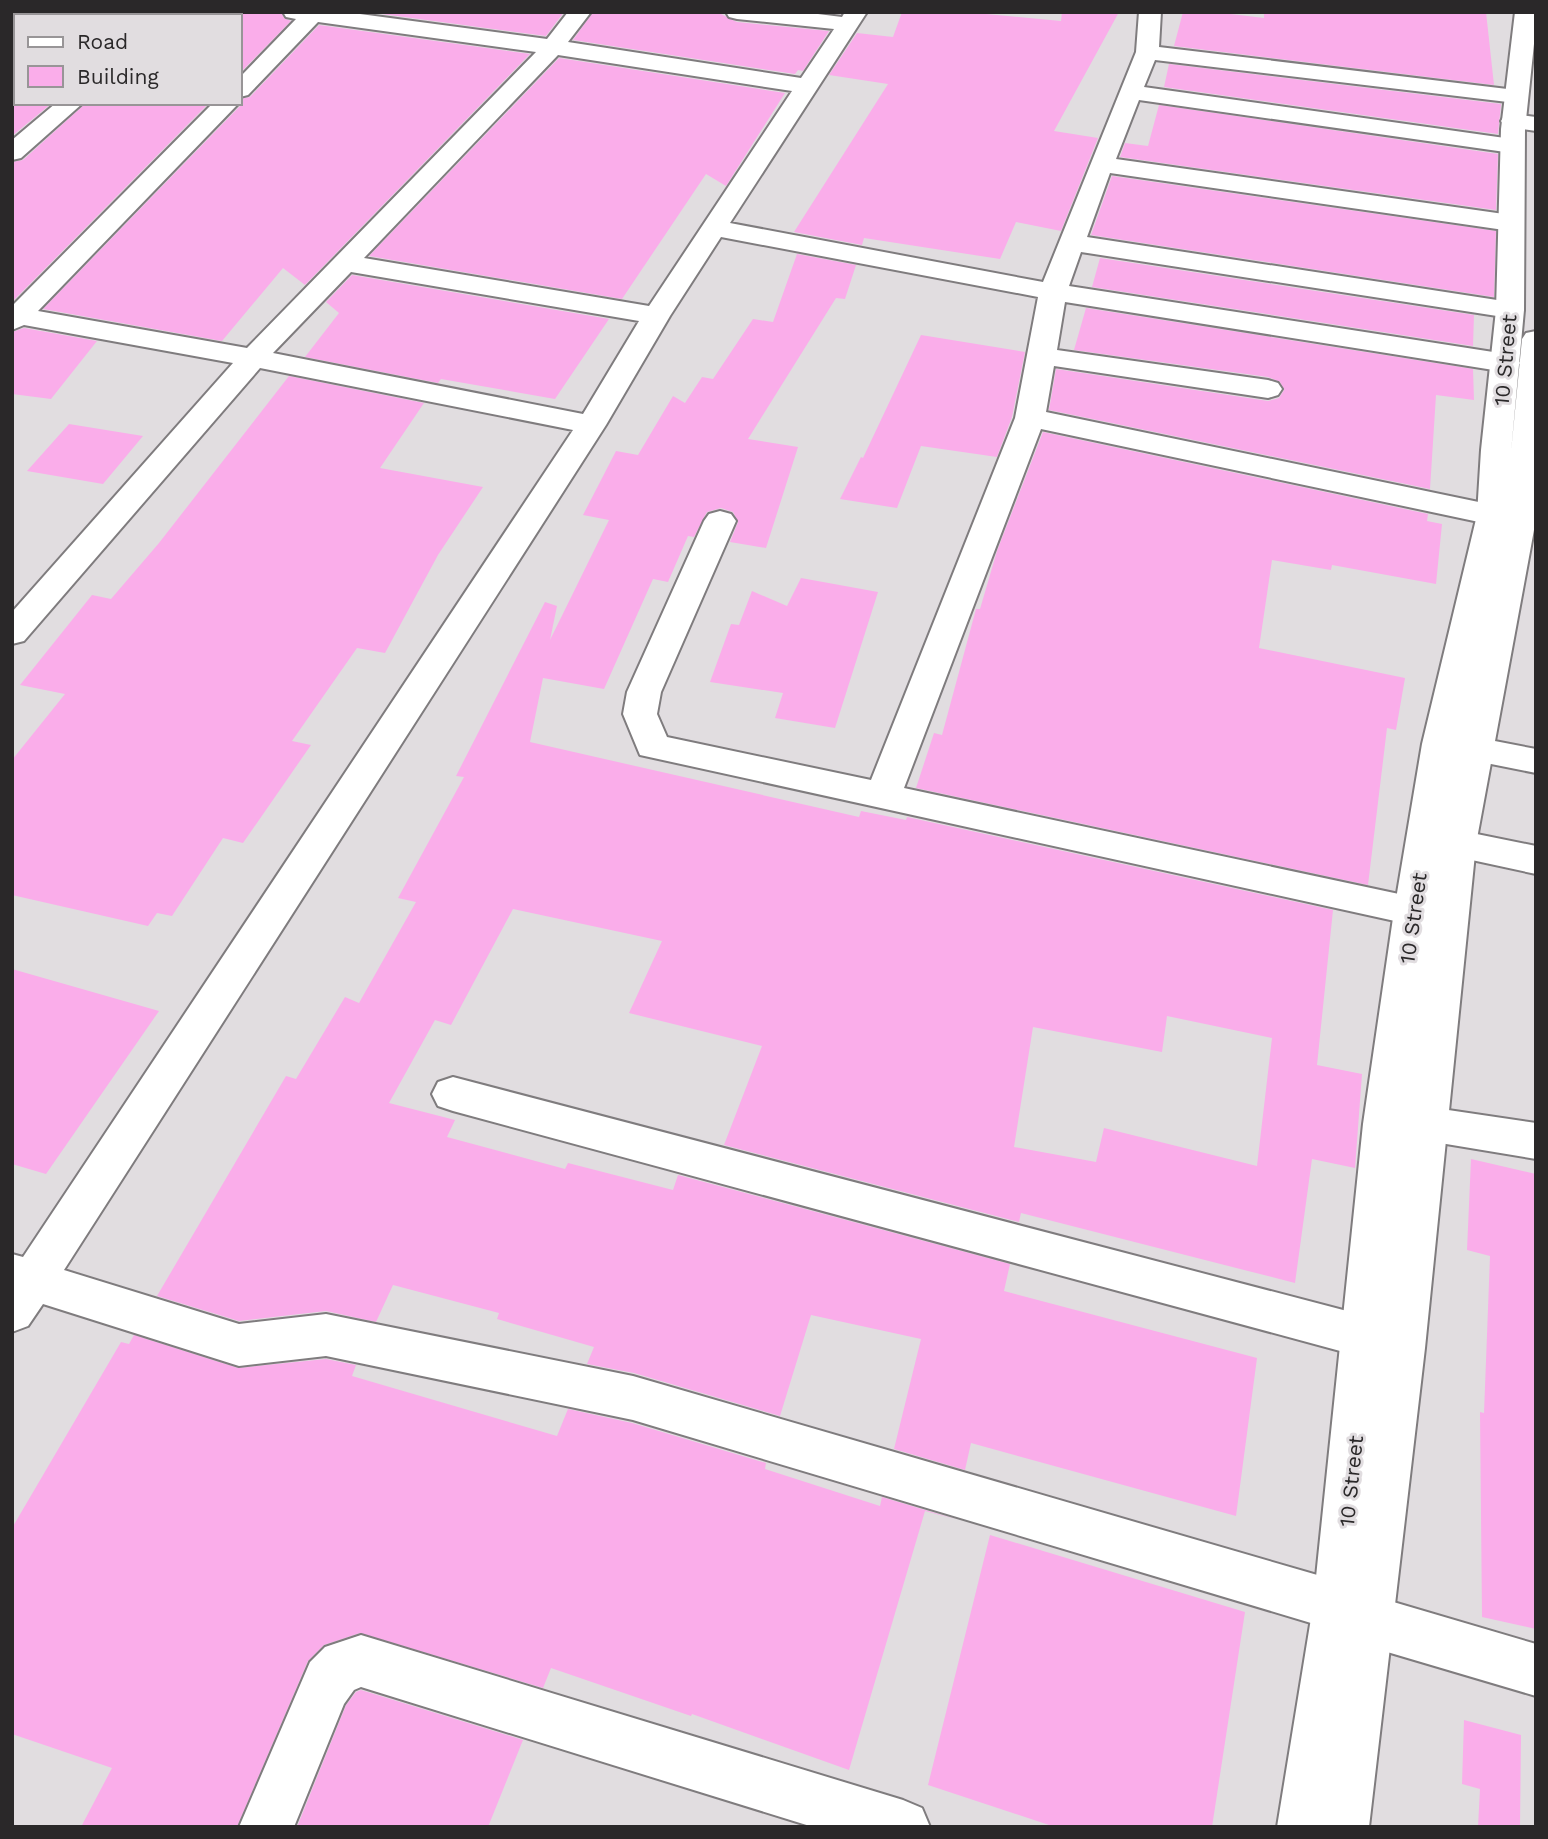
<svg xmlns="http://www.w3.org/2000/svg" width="1548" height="1839" font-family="'Work Sans',sans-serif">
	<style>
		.building { fill: #faadea; fill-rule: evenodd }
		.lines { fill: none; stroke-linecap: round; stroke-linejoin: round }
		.street-casing { stroke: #7f7c7e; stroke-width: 4 }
		.secondary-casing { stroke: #7f7c7e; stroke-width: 4 }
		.street { fill: #fff; fill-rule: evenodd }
		.secondary { fill: #fff; fill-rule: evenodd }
		.labels { text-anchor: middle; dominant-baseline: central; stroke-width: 6; stroke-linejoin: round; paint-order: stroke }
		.street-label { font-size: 21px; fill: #2a2829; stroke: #e1dde0 }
	</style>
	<rect width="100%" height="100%" fill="#e1dde0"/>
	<path class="building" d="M240 12H281L284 18 291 21 240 73Z
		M367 12H564L546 36Z
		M593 12H717L737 22 829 31 803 71 798 70 795 74 573 40Z
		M902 12H965L1061 21 1062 12H1119L1054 131 1098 138 1061 231 1016 222 1000 259 864 238 862 245 794 232 888 84 829 75 857 33 893 37Z
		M1183 12H1214L1264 18V12H1486L1494 85 1174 46Z
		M319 25 530 54 305 285 283 268 222 341 43 309 241 105 240 99 250 97Z
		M559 58 785 93 726 186 706 174 622 299 369 256Z
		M1169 64 1501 104 1498 134 1164 87Z
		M12 103H52L12 136Z
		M86 103H209L12 302V162L23 160Z
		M1159 105 1498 154 1496 210 1120 157 1125 143 1148 146Z
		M1112 176 1496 231 1494 297 1091 235Z
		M797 254 856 265 845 299 836 298 748 439 798 447 766 548 730 542 738 522 733 512 721 508 707 512 694 537 688 536 668 582 653 579 604 689 543 678 530 742 859 817 861 811 906 820 907 817 1333 910 1317 1065 1362 1074 1355 1168 1312 1159 1295 1283 1021 1213 1019 1222 724 1145 762 1046 629 1013 662 941 513 909 451 1025 435 1020 389 1103 455 1120 447 1137 565 1169 568 1163 673 1190 678 1175 1010 1264 1004 1291 1257 1358 1236 1516 971 1443 965 1470 894 1449 921 1339 811 1315 780 1416 634 1373 587 1364 594 1347 497 1319 499 1313 393 1285 376 1322 326 1311 239 1321 157 1296 286 1076 296 1079 345 997 359 1003 416 902 398 898 464 777 456 776 545 602 557 606 550 640 609 520 583 515 616 451 638 455 673 396 685 403 702 377 713 379 753 319 773 322ZM1167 1016 1272 1038 1257 1166 1104 1128 1096 1162 1014 1147 1033 1027 1162 1052Z
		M1100 258 1474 315 1473 346 1092 287Z
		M352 275 609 319 555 399 441 379 438 383 305 357 339 313 326 302Z
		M1086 308 1473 369 1474 400 1436 395 1430 489 1049 410 1056 369 1268 401 1279 398 1284 390 1280 382 1268 377 1074 350Z
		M24 328 97 341 51 399 12 394V332Z
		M921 335 1025 352 1012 417 997 457 921 446 897 508 840 499 861 457 863 458Z
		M289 376 424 403 380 468 483 487 438 555 385 653 357 648 292 741 311 745 243 843 223 838 172 916 157 913 148 926 12 895V760L65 694 20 685 92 595 111 599 159 543Z
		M69 424 143 436 103 484 27 471Z
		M1043 432 1428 514 1427 521 1442 524 1436 584 1332 565 1331 570 1272 560 1259 648 1405 678 1396 730 1387 728 1368 885 916 788 934 733 942 735 976 609H980L997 551Z
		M801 578 878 592 835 728 775 718 783 693 710 682 731 624 739 625 752 591 787 606Z
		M12 969 159 1011 46 1174 12 1164Z
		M1471 1159 1536 1174V1629L1482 1617 1480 1412 1484 1413 1490 1256 1467 1250Z
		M134 1335 238 1368 326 1359 356 1365 352 1376 557 1436 568 1409 632 1423 766 1463 765 1469 880 1506 882 1497 955 1519 925 1511 849 1770 692 1714 691 1716 551 1668 543 1688 360 1633 324 1645 308 1661 237 1827H81L112 1768 12 1734V1528L121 1342 129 1344Z
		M990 1535 1245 1612 1212 1827H1055L928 1785Z
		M361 1690 523 1740 488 1827H297L346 1705 356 1692Z
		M1464 1720 1521 1735 1520 1827H1478L1480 1789 1462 1784Z"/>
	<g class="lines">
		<defs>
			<path id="street" d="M166 12H190L187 16H164Z
				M283 12H345L547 39 568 12H591L568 42 801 78 834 29 737 19 729 17 726 12H802L842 17 845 12H867L730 223 1043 282 1136 52 1139 12H1161L1159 47 1524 91 1528 96 1524 101 1516 103 1155 60 1144 87 1512 139 1521 141 1524 146 1521 151 1512 153 1139 100 1116 159 1511 215 1520 217 1524 223 1520 229 1511 231 1110 173 1087 237 1510 302 1520 304 1524 310 1520 316 1510 318 1081 252 1069 286 1506 354 1516 357 1520 363 1516 369 1506 372 1065 302 1057 350 1268 380 1278 383 1282 389 1278 395 1268 398 1054 366 1046 412 1493 505 1504 508 1509 515 1504 522 1493 525 1041 429 904 788 1413 897 1427 901 1432 911 1427 921 1413 925 640 755 623 714 627 692 704 521 709 514 720 511 731 514 736 521 661 692 657 714 667 737 871 780 1015 418 1038 297 721 237 670 316 606 425 64 1270 239 1324 326 1314 633 1376 1338 1581 1373 1596 1536 1644V1696L1367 1646 1331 1629 633 1420 326 1356 239 1366 43 1304 28 1326 12 1332V1254L23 1257 573 430 260 368 24 641 12 644V612L233 363 24 325 12 330V306L213 103H239L38 311 247 348 536 52 318 22 248 95 240 97V77L296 19 286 17ZM558 55 792 91 649 306 364 258ZM351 272 639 321 583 414 273 353Z
				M56 103H83L21 158 12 160V140Z
				M1513 114 1536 117V131L1504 126 1501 121 1504 116Z
				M1474 737 1536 749V773L1461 758 1456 749 1461 740Z
				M1457 830 1536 846V874L1444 854 1438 844 1444 834Z
				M453 1077 1366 1316 1382 1322 1389 1337 1382 1352 1366 1358 453 1111 438 1106 432 1094 438 1082Z
				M1396 1107H1428L1536 1123V1159L1428 1141H1396L1381 1136 1375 1124 1381 1112Z
				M361 1635 903 1800 922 1808 930 1827H813L361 1687 354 1690 344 1704 294 1827H239L310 1662 325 1647Z"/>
			<path id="secondary" d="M1515 12H1536V25L1525 129 1524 310 1511 452 1522 339 1526 333 1536 331V519L1476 844 1425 1348 1369 1827H1277L1313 1606 1363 1124 1394 911 1422 744 1477 515 1481 450 1496 310 1501 129Z"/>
		</defs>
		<use href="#street" class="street-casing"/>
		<use href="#secondary" class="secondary-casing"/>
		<use href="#street" class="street"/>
		<use href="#secondary" class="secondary"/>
	</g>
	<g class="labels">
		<g class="street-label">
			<text transform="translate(1505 360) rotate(-85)">10 Street</text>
			<text transform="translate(1413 918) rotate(-82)">10 Street</text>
			<text transform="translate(1351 1481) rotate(-84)">10 Street</text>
		</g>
	</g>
	<rect width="1548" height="1839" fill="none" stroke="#2a2829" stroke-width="28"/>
	<rect x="14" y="14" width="228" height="91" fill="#e1dde0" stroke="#989597" stroke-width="2"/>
	<rect x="28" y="37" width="35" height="10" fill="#ffffff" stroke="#989597" stroke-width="2"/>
	<text x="77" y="49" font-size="21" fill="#2a2829">Road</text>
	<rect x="28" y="66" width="35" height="21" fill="#faadea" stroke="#989597" stroke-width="2"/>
	<text x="77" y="84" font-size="21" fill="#2a2829">Building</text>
</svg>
